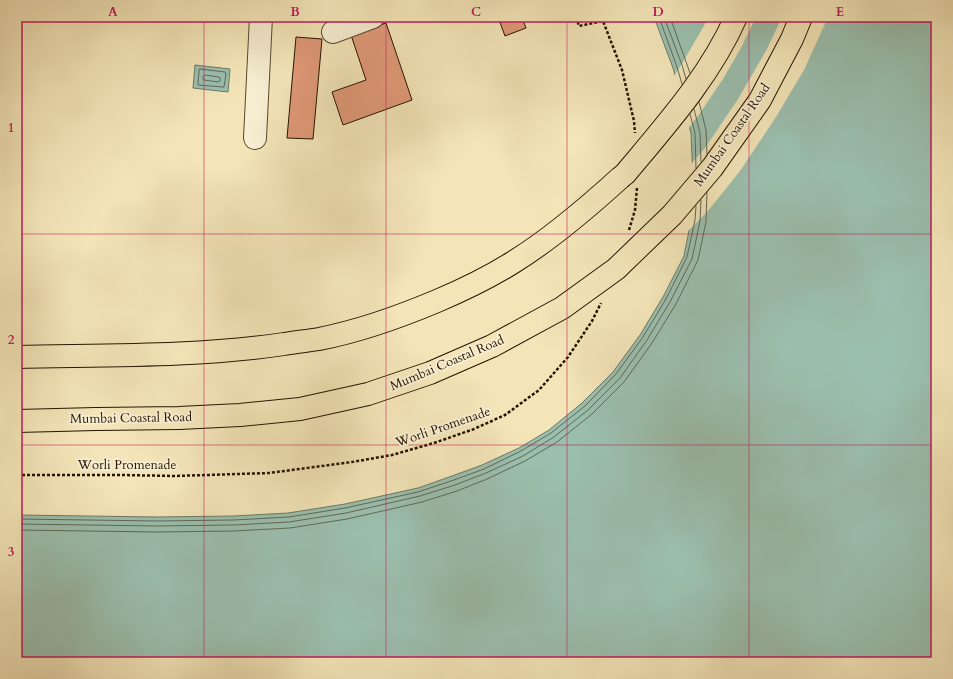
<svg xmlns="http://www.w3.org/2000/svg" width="953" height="679" font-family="Cardo,serif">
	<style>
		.water { fill: #9bbfae; stroke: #6b7a68 }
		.pier { fill: #f3e5b8 }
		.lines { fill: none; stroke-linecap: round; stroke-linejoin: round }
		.shore { stroke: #5e6957; stroke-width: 1 }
		.building { fill: #e09978; stroke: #221300 }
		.minor-casing { stroke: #56482e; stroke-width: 24 }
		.highway-casing { stroke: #221300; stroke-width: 24 }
		.path { stroke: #221300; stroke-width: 2.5; stroke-dasharray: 3 2; stroke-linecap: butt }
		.minor { stroke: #f7eed1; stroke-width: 22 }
		.highway { stroke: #f3e5b8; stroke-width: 22 }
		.highway-bridge-casing { stroke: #221300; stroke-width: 24; stroke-linecap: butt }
		.highway-bridge { stroke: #f3e5b8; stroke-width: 22 }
		.grid { fill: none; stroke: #c2185b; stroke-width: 1; stroke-opacity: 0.55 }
		.labels { text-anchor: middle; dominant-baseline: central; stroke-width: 3.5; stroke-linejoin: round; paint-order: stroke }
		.street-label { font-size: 13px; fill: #221300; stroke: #f7eed1 }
		.neatline { fill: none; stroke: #c2185b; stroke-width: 1.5 }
		.grid-label { font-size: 13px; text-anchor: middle; font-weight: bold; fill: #c2185b }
	</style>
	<rect width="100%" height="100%" fill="#f3e5b8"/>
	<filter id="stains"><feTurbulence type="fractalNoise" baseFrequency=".005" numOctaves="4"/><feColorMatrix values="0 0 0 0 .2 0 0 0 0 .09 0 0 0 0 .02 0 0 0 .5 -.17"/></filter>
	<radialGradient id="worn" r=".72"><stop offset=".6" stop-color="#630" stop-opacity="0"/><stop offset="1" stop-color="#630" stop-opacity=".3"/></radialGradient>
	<path class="water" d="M654 17H936V662H17V515L157 517 234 516 288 513 345 504 418 488 452 476 482 465 519 448 549 430 582 403 613 372 640 335 663 297 684 256 691 220 693 178 691 133 681 96 673 68Z
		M195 65 230 69 228 92 193 88Z"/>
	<path class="pier" d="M709 17H756L741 48 723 79 700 113 688 129 674 76 683 62Z
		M782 17H828L804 70 776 117 740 171 708 211 686 233 689 219 691 178 690 165 705 148 738 99 767 49Z"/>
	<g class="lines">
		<path class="shore" d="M659 17 677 67 682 84
			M664 17 682 65 686 79
			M670 17 690 73
			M200 69 225 72 226 74 224 87H223L198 85V83L199 71Z
			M205 75 219 77 220 78V81L218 82 204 80 203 79V77Z
			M699 102 706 130 707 154
			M694 109 700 133 701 162
			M690 114 695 133 696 168
			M17 519 157 521 234 520 289 517 345 508 418 492 454 480 484 469 521 451 551 433 585 406 616 374 643 337 666 299 687 257 695 220 696 206
			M17 524 157 526 234 525 289 522 346 513 420 496 455 485 486 473 523 456 554 437 588 410 620 378 647 340 670 302 692 259 700 221 701 200
			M17 530 157 532 234 531 290 528 347 519 422 502 457 491 487 479 525 461 557 442 592 414 624 382 652 343 676 304 698 260 706 222 707 192"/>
	</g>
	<path class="building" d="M498 17H522L526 28 505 36Z
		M386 23 412 100 343 125 332 92 366 80 351 35Z
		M296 37 322 39 313 139 287 138Z"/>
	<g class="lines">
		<defs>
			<path id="minor" d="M333 32 373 17
				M255 138 261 17"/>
			<path id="highway" d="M17 357C106 355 195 357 284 344 295 342 307 341 319 339 360 331 399 317 437 301 463 290 488 278 512 263 551 239 586 209 620 178
				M17 421 96 419"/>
		</defs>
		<use href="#minor" class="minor-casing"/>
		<use href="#highway" class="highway-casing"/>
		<path class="path" d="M576 17 579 26 603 21 622 70 634 121 635 133
			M629 230 635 210 637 188
			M17 475H122L175 476 269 473 352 462 392 455 434 443 474 429 505 415 539 390 568 357 592 321 601 303"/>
		<use href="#minor" class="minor"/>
		<use href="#highway" class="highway"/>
		<defs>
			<path id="highway-bridge" d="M620 178 625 174C666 125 710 76 736 17
				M96 419 179 418 240 415 300 409 368 394 430 373 492 346 562 308 616 269 672 215 712 168 760 100 792 39 801 17"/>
		</defs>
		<use href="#highway-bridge" class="highway-bridge-casing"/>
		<use href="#highway-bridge" class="highway-bridge"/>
	</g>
	<path class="grid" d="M204 17V662M386 17V662M567 17V662M749 17V662M17 234H936M17 445H936"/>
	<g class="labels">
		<g class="street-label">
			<text transform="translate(732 135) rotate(-55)">Mumbai Coastal Road</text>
			<text transform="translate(447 363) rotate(-23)">Mumbai Coastal Road</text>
			<text transform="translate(131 418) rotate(-1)">Mumbai Coastal Road</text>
			<text transform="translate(443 427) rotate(-19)">Worli Promenade</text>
			<text x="127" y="465">Worli Promenade</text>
		</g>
	</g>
	<rect width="953" height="679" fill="none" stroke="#f3e5b8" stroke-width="44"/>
	<rect x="22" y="22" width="909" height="635" class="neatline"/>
	<g class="grid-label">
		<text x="113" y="16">A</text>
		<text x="295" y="16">B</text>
		<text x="476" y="16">C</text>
		<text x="658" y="16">D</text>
		<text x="840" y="16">E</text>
		<text x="11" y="132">1</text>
		<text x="11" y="344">2</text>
		<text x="11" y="556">3</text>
	</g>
	<rect width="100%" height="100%" filter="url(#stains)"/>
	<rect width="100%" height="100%" fill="url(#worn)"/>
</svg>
